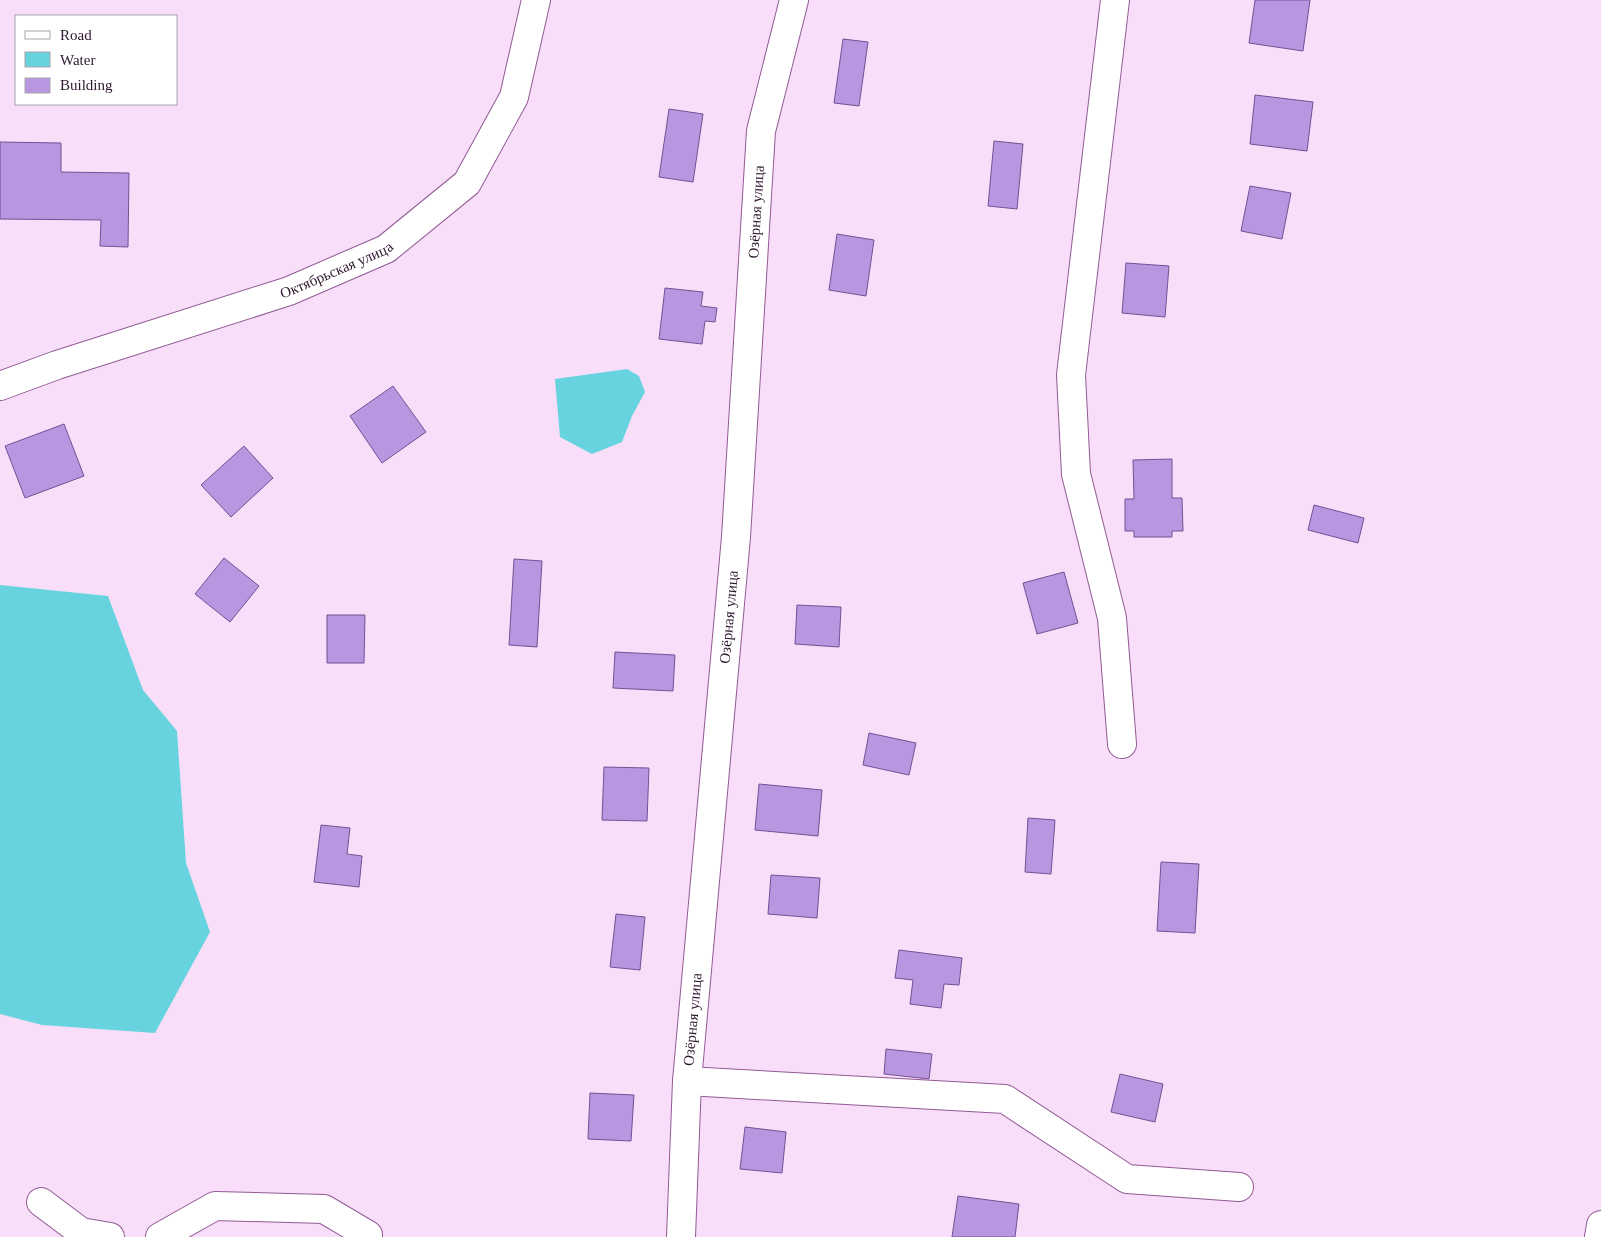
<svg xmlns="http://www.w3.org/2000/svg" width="1601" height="1237" font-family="Georgia,serif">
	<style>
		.water { fill: #67d3df }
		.building { fill: #b996e0; stroke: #725195 }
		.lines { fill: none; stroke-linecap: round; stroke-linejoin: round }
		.minor-casing { stroke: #925a95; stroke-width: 30 }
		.minor { stroke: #fff; stroke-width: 28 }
		.labels { text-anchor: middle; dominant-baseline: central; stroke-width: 4.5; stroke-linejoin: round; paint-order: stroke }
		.street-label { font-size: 15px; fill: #2e172f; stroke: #fff }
	</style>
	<rect width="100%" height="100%" fill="#f8def8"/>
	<path class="water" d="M627 369 639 376 645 392 632 416 622 442 592 454 560 437 555 379Z
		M0 585 108 596 143 690 177 731 186 863 210 932 155 1033 42 1025 0 1014Z"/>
	<path class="building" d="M1255 0H1310L1303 51 1249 43Z
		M843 39 868 42 859 106 834 103Z
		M1255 95 1313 102 1307 151 1250 144Z
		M669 109 703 114 693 182 659 177Z
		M994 141 1023 144 1017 209 988 206Z
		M0 142 61 143V172L129 173 128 247 100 246 101 220 0 219Z
		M1250 186 1291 193 1282 239 1241 231Z
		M837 234 874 240 866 296 829 290Z
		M1126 263 1169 266 1165 317 1122 313Z
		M665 288 703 292 701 306 717 308 715 322 705 321 702 344 659 339Z
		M393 386 426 432 382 463 350 416Z
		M64 424 84 476 25 498 5 446Z
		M244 446 273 478 231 517 201 485Z
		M1172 459V498H1182L1183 531H1172V537H1134V531H1125V499H1134L1133 460Z
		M1314 505 1364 518 1358 543 1308 530Z
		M224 558 259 586 230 622 195 594Z
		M514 559 542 561 537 647 509 645Z
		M1064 572 1078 623 1037 634 1023 583Z
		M797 605 841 607 839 647 795 644Z
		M327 615H365L364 663H327Z
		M615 652 675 655 673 691 613 688Z
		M869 733 916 743 909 775 863 765Z
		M604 767 649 768 647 821 602 820Z
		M759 784 822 790 818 836 755 830Z
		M1028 818 1055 820 1051 874 1025 872Z
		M321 825 350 828 347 854 362 856 359 887 314 882Z
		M1161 862 1199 864 1195 933 1157 931Z
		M771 875 820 878 817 918 768 914Z
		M616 914 645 917 640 970 610 967Z
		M899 950 962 958 959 985 944 984 941 1008 910 1004 913 980 895 978Z
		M886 1049 932 1054 929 1079 884 1074Z
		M1120 1074 1163 1084 1155 1122 1111 1112Z
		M590 1093 634 1095 631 1141 588 1139Z
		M745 1127 786 1132 782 1173 740 1169Z
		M958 1196 1019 1204 1015 1237H952Z"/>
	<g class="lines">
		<defs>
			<g id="minor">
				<path d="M1115 0 1071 375 1076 474 1112 618 1122 744"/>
				<path id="s1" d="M0 386 57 365 289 291 386 249 467 183 514 97 536 0"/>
				<path d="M687 1081 1005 1099 1127 1179 1239 1187"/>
				<path d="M41 1202 81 1232 110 1237"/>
				<path d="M160 1237 215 1206 324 1209 368 1235V1237"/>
				<path id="s2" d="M681 1237 687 1081 736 537 761 131 794 0"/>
				<path d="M1599 1237 1601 1225"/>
			</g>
		</defs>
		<use href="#minor" class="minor-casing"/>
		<use href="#minor" class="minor"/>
	</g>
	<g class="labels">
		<g class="street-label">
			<text stroke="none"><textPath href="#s2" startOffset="1028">Озёрная улица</textPath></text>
			<text stroke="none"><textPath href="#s1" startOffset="356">Октябрьская улица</textPath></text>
			<text stroke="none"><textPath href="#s2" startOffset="622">Озёрная улица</textPath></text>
			<text stroke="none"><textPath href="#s2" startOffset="218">Озёрная улица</textPath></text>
		</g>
	</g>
	<rect x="15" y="15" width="162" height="90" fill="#ffffff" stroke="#aba2ac"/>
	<rect x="25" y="31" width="25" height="8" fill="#ffffff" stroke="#aba2ac"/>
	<text x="60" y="40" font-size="15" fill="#2e172f">Road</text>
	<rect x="25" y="52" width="25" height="15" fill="#67d3df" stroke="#aba2ac"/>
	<text x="60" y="65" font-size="15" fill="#2e172f">Water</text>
	<rect x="25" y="78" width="25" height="15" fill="#b996e0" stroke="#aba2ac"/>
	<text x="60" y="90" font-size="15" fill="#2e172f">Building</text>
</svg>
